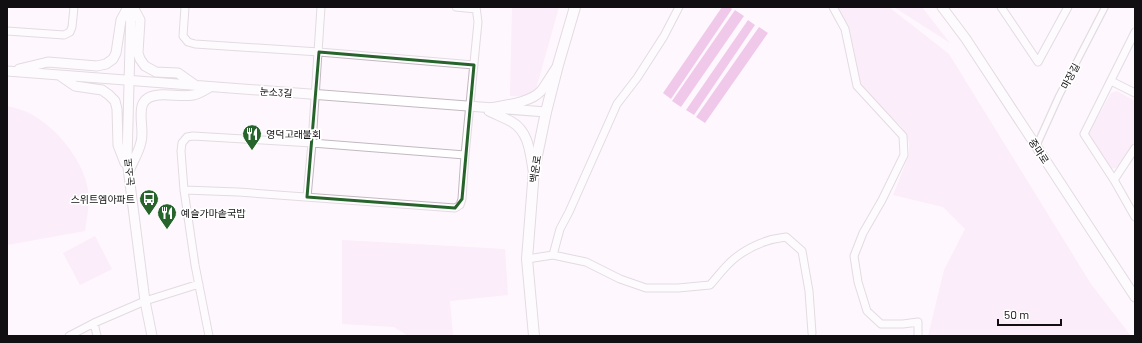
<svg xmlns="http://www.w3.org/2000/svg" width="1142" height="343" font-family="Barlow,'Noto Sans KR',sans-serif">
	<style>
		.green { fill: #f9dff4 }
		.water { fill: #e091d2 }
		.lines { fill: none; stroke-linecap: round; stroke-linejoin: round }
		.pedestrian-casing { stroke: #c2b9c0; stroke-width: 8 }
		.minor-casing { stroke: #c2b9c0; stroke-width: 9 }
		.tertiary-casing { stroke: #c2b9c0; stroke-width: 11 }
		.secondary-casing { stroke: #c2b9c0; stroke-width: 12 }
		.pedestrian { stroke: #fff; stroke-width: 5.5 }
		.minor { stroke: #fff; stroke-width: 7 }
		.tertiary { stroke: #fff; stroke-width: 9 }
		.secondary { stroke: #fff; stroke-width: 10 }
		.marked { fill: none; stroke: #27642c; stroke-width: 3; stroke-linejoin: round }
		.labels { text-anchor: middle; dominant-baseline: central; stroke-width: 3.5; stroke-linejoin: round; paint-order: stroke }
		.street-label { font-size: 10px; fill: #110f11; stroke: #fff }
		.poi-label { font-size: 10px; fill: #110f11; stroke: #fff; text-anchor: start }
	</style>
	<rect width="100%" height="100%" fill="#fef7fd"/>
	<path class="green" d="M512 7H559L536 89C526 96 523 97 510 96Z
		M838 7H889L949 54 1091 284 1131 336H928L944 270 965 229 943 207 893 195 909 155V144L906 133 900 125 877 104 859 84 857 65 850 30Z
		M894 7H922L950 43 900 11Z
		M1117 91 1135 101V141L1119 167 1111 169 1088 134 1111 93Z
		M7 106C15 108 24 110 31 114 55 127 81 157 87 185 91 200 87 216 85 231L7 245Z
		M95 236 112 269 80 285 63 253Z
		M342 240 505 249 508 295 450 301 453 336H408L394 327 342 324Z"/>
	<path class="water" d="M722 7H730L732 9 671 99 663 93Z
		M735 10 744 16 681 107 672 101Z
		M748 20 755 25 694 115 686 110Z
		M759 27 768 33 705 123 696 117Z"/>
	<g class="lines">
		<defs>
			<path id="pedestrian" d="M1036 147 1059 96 1105 7"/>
			<path id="minor" d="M185 7 183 36 188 42 195 44 319 52 474 65
				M456 7 476 9
				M833 7 845 29 857 86 903 136 904 155 882 200 863 233 854 256 858 282 867 311 881 324H903L918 322V336
				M1001 7 1038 62 1068 7
				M7 31 64 35 70 32 72 27 74 7
				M1135 32 1084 134 1114 180 1135 217
				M1111 81 1135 93
				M1114 180 1135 148
				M184 190 238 192 455 208 460 205 462 199 465 155 478 22 476 7
				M307 197 312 143 321 7
				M553 255 560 229 569 212 617 104 637 78 664 36 679 7
				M527 259 553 255 586 262 620 279 646 288H678L710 285C718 276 726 265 735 258 750 246 768 239 786 237L802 251 809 291 812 333
				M94 323 97 336
				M69 336 94 323 145 301 199 284
				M209 336 195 265 184 190 181 151 182 143 187 137 193 136 312 143 465 155"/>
			<path id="tertiary" d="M131 7 127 160 145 301 152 336
				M133 7 140 20 138 53 140 59 145 66 156 72 178 73 195 85
				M942 7 966 39 1135 297
				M19 69 48 62 97 66 106 64 113 59 116 53 121 20 128 7
				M7 71 546 112
				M59 75 75 86 102 90 109 95 115 101 117 109 118 145 125 163
				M533 170C530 153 529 132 512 122 505 118 497 115 489 111L490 108C505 105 530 103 541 91 547 83 552 74 557 67
				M129 171C133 161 139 152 141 142 146 126 130 97 159 95 170 94 182 97 193 95 199 94 205 90 210 87"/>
			<path id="secondary" d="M534 336 527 259 534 170 546 112 558 65 575 7"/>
		</defs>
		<use href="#pedestrian" class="pedestrian-casing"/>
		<use href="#minor" class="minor-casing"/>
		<use href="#tertiary" class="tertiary-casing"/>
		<use href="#secondary" class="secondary-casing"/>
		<use href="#pedestrian" class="pedestrian"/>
		<use href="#minor" class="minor"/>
		<use href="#tertiary" class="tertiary"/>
		<use href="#secondary" class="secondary"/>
	</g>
	<path d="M0 0H1142V343H0ZM319 52 474 65 462 199 455 208 307 197Z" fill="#fef7fd" fill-opacity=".55" fill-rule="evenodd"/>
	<path class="marked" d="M319 52 474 65 462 199 455 208 307 197Z"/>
	<defs>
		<symbol id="restaurant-pin" viewBox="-11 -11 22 30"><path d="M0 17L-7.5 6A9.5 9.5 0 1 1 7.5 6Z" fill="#27642c" stroke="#fff"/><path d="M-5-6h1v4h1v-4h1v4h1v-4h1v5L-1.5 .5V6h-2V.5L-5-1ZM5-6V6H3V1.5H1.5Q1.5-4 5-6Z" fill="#fff"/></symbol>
		<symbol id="bus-pin" viewBox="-11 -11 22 30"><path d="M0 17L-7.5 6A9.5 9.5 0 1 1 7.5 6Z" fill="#27642c" stroke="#fff"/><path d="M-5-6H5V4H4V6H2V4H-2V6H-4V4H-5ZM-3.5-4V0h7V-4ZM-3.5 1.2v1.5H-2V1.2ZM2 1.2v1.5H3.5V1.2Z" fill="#fff"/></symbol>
	</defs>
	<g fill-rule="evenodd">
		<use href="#restaurant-pin" x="241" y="123" width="22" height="30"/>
		<use href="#bus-pin" x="138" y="188" width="22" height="30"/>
		<use href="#restaurant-pin" x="156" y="202" width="22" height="30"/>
	</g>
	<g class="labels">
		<g class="street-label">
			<text transform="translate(1070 76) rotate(-62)">마장길</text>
			<text transform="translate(276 92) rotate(4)">눈소3길</text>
			<text transform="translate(1039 151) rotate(57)">중마로</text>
			<text transform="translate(535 169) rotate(-81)">백운로</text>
			<text transform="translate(129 172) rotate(-95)">눈소로</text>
		</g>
		<g class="poi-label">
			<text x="266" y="134">영덕고래불회</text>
			<text x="135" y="199" text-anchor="end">스위트엠아파트</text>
			<text x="181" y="213">예슬가마솥국밥</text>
		</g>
	</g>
	<rect width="1142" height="343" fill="none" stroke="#110f11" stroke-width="16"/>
	<path d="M998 319v6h63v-6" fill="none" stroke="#110f11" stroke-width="2"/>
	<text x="1004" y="319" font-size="12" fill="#110f11" stroke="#ffffff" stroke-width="3" paint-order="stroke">50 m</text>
</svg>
